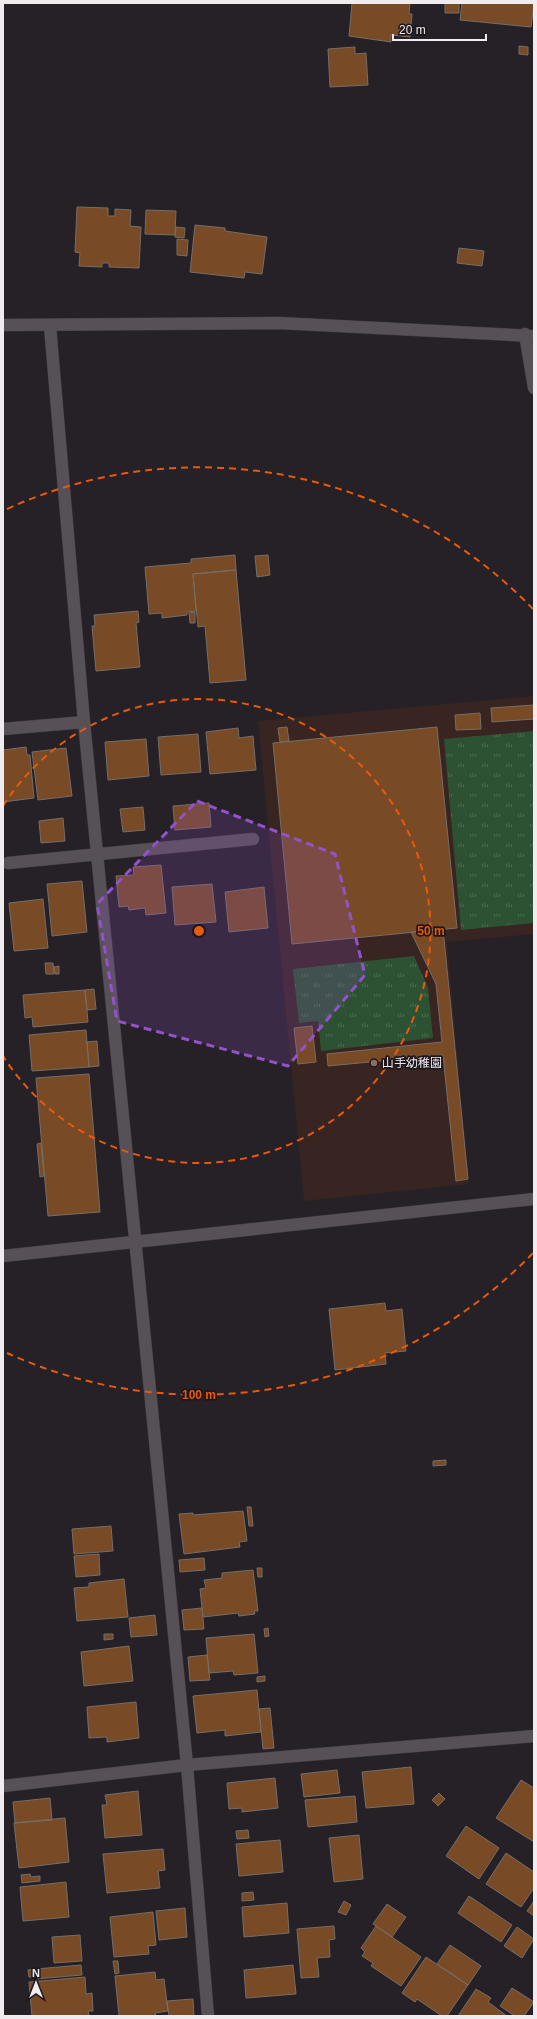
<svg xmlns="http://www.w3.org/2000/svg" width="537" height="2019" font-family="Helvetica,'Noto Sans JP',sans-serif">
	<style>
		.education { fill: #382521 }
		.park { fill: url(#park-tufts) }
		.building { fill: #784a25; stroke: #756e68 }
		.lines { fill: none; stroke-linecap: round; stroke-linejoin: round }
		.minor-casing { stroke: #403c40; stroke-width: 13 }
		.tertiary-casing { stroke: #403c40; stroke-width: 13 }
		.minor { stroke: #575157; stroke-width: 12 }
		.tertiary { stroke: #575157; stroke-width: 12 }
		.marked { fill: #9252c9; fill-opacity: 0.2; stroke: #9252c9; stroke-width: 3; stroke-dasharray: 8 5; stroke-linejoin: round }
		.ring { fill: none; stroke: #e8590c; stroke-width: 2; stroke-dasharray: 7 5 }
		.education-dot { fill: #8d6e63; stroke: #1d171c; stroke-width: 1.5 }
		.labels { text-anchor: middle; dominant-baseline: central; stroke-width: 3.5; stroke-linejoin: round; paint-order: stroke }
		.poi-label { font-size: 12px; fill: #efebef; stroke: #1d171c; text-anchor: start }
		.centre { fill: #e8590c; stroke: #1d171c; stroke-width: 2 }
		.ring-label { font-size: 12px; text-anchor: middle; font-weight: bold; fill: #e8590c; stroke: #1d171c; stroke-width: 3.5; stroke-linejoin: round; paint-order: stroke }
	</style>
	<defs>
		<pattern id="park-tufts" width="24" height="20" patternUnits="userSpaceOnUse"><rect width="24" height="20" fill="#2c5233"/><path d="M3 7l-1-3M5 7V3M7 7l1-3M15 17l-1-3M17 17v-4M19 17l1-3" fill="none" stroke="#4b6b51"/></pattern>
	</defs>
	<rect width="100%" height="100%" fill="#262126"/>
	<path class="education" d="M534 696V934L447 942 469 1184 304 1201 258 721Z"/>
	<path class="park" d="M534 731V923L461 930 444 739Z
		M414 956 428 988 433 1038 321 1051 318 1021 299 1023 293 969Z"/>
	<path class="building" d="M352 3H410L409 14H412L410 37 391 35V42L349 36Z
		M445 3H459V13H445Z
		M462 3H534L531 27 460 20Z
		M519 46 528 47V55L519 54Z
		M355 47V54L366 53 368 85 330 87 328 49Z
		M77 207 108 208V216H115V209L131 210 130 226 141 227 139 268 109 267V263H102V267L79 266 80 253 75 252Z
		M146 210 176 211 175 235 145 234Z
		M195 225 225 228V231L267 237 262 274 245 272 244 278 190 272Z
		M176 227 185 228 184 238 175 237Z
		M177 239 188 240 187 256 177 255Z
		M459 248 484 251 482 266 457 263Z
		M235 555 236 570 193 574 196 611 187 612V615L162 618V613L149 614 145 567 191 563V559Z
		M268 555 270 575 257 577 255 556Z
		M236 570 246 680 210 683 205 626 198 627 193 574Z
		M138 611 139 622 136 623 140 667 96 671 92 626H95L94 615Z
		M195 612V623H190L189 613Z
		M534 705V719L492 722 491 708Z
		M480 713 481 729 456 730 455 715Z
		M287 727 289 741 280 742 278 728Z
		M437 727 457 928 292 944 273 743Z
		M238 728 239 738 253 736 256 770 210 774 206 732Z
		M198 734 201 772 161 775 158 737Z
		M146 739 149 776 108 780 105 742Z
		M26 747 27 755H30L34 798 3 802V750Z
		M66 748 72 796 38 800 32 752Z
		M209 803 211 827 175 830 173 806Z
		M143 807 145 830 123 832 120 809Z
		M63 818 65 841 41 843 39 821Z
		M161 865 166 913 146 915 145 908 129 910 128 906 119 907 116 876 134 875 133 867Z
		M82 881 87 932 52 936 47 884Z
		M212 884 216 922 175 925 172 887Z
		M264 887 268 928 229 932 225 892Z
		M43 899 48 948 14 951 9 903Z
		M443 929 468 1179 456 1181 443 1055 328 1066 327 1054 442 1042 436 984 411 932Z
		M45 963H53L54 974H46Z
		M59 966V974H55L54 967Z
		M94 989 96 1009 87 1010 85 990Z
		M85 990 88 1022 33 1027 32 1017 25 1018 23 995Z
		M312 1026 316 1062 298 1064 294 1028Z
		M86 1030 89 1067 32 1071 29 1035Z
		M97 1041 99 1066 89 1067 87 1042Z
		M89 1074 100 1212 48 1216 36 1078Z
		M41 1143 44 1176 40 1177 37 1144Z
		M385 1303 386 1311 402 1309 406 1351 385 1353 386 1364 335 1370 329 1309Z
		M446 1460V1465L433 1466V1461Z
		M247 1507H251L253 1526H249Z
		M243 1511 247 1541 239 1542 240 1547 184 1554 179 1514 193 1513V1515Z
		M111 1526 113 1551 74 1554 72 1529Z
		M99 1554 100 1575 76 1577 74 1556Z
		M204 1558 205 1570 180 1572 179 1560Z
		M257 1568H262V1577H258Z
		M253 1570 258 1611H254L255 1614 239 1616 238 1613 203 1617 200 1589 206 1588 204 1580 222 1578V1573Z
		M124 1579 128 1617 77 1621 74 1588 89 1587V1583Z
		M202 1608 204 1629 184 1630 182 1610Z
		M155 1615 157 1635 131 1637 129 1618Z
		M268 1628 269 1636 265 1637 264 1629Z
		M104 1634H113V1639L104 1640Z
		M254 1634 258 1673 234 1675 233 1671 209 1673 206 1638Z
		M129 1646 133 1681 84 1686 81 1652Z
		M207 1655 210 1680 190 1681 188 1657Z
		M265 1676V1681L257 1682V1677Z
		M257 1690 261 1732 225 1736V1730L197 1733 193 1696Z
		M136 1702 139 1738 107 1742V1737L89 1738 87 1707Z
		M270 1708 274 1748 263 1749 259 1709Z
		M411 1767 414 1804 366 1808 362 1772Z
		M337 1770 340 1793 304 1797 301 1774Z
		M275 1778 278 1808 242 1812V1808L229 1809 227 1783Z
		M521 1780 534 1788V1842L496 1818Z
		M138 1791 142 1835 105 1838 102 1805H107L105 1795Z
		M439 1793 445 1799 438 1806 432 1800Z
		M355 1796 357 1822 308 1827 305 1800Z
		M50 1798 52 1820 15 1823 13 1802Z
		M65 1818 69 1862 19 1868 14 1823Z
		M466 1826 499 1848 479 1879 446 1856Z
		M248 1830 249 1838 237 1839 236 1831Z
		M359 1835 363 1879 334 1882 329 1838Z
		M280 1840 283 1872 239 1876 236 1844Z
		M163 1849 165 1870 158 1871 160 1888 107 1893 103 1854Z
		M506 1853 534 1872V1888L521 1907 486 1884Z
		M30 1874 31 1877 40 1876V1881L22 1883 21 1875Z
		M66 1882 69 1917 23 1921 20 1887Z
		M253 1892 254 1900 242 1901V1893Z
		M469 1896 512 1925 501 1942 458 1913Z
		M344 1901 351 1905 346 1915 338 1912Z
		M534 1901V1916L527 1911Z
		M287 1903 289 1933 244 1937 242 1907Z
		M387 1904 406 1917 392 1937 373 1924Z
		M185 1908 187 1937 159 1940 156 1911Z
		M153 1912 156 1945 148 1946 149 1954 114 1957 110 1917Z
		M334 1926 335 1939 329 1940 330 1957 317 1958 319 1977 301 1978 297 1929Z
		M376 1926 421 1957 401 1986 371 1966 373 1963 362 1956 365 1952 361 1948Z
		M517 1927 534 1939 522 1958 504 1946Z
		M80 1935 82 1961 54 1963 52 1937Z
		M450 1945 481 1966 468 1985 437 1964Z
		M426 1957 468 1985 447 2016H442L417 1999 415 2002 402 1993Z
		M113 1961H118L119 1973 115 1974Z
		M81 1965 82 1975 36 1979V1969Z
		M293 1965 296 1994 246 1998 244 1970Z
		M35 1969 36 1977H29L28 1970Z
		M155 1972 156 1980 164 1979 168 2011 155 2013 156 2016H119L115 1976Z
		M85 1977 86 1994 92 1993 93 2011H88L89 2016H32L29 1982Z
		M512 1988 534 2002 524 2016H515L500 2006Z
		M476 1989 491 1998 488 2002 507 2016H458Z
		M193 1999 194 2016H169L167 2001Z"/>
	<g class="lines">
		<defs>
			<path id="minor" d="M3 325 279 323 534 336
				M50 326 84 722 187 1765 208 2016
				M525 334 534 388
				M3 729 84 722
				M8 863 253 839
				M3 1786 187 1765 534 1736"/>
			<path id="tertiary" d="M3 1256 534 1199"/>
		</defs>
		<use href="#minor" class="minor-casing"/>
		<use href="#tertiary" class="tertiary-casing"/>
		<use href="#minor" class="minor"/>
		<use href="#tertiary" class="tertiary"/>
	</g>
	<path class="marked" d="M197 801 335 854 365 975 288 1066 117 1021 97 904Z"/>
	<g class="ring">
		<path d="M3 806A232 232 0 1 1 3 1056"/>
		<path d="M533 1253A464 464 0 0 1 7 1353M7 509A464 464 0 0 1 533 609"/>
	</g>
	<circle class="education-dot" cx="374" cy="1063" r="4"/>
	<g class="labels">
		<g class="poi-label">
			<text x="382" y="1063">山手幼稚園</text>
		</g>
	</g>
	<circle cx="199" cy="931" r="6" class="centre"/>
	<g class="ring-label">
		<text x="431" y="935">50 m</text>
		<text x="199" y="1399">100 m</text>
	</g>
	<rect width="537" height="2019" fill="none" stroke="#efebef" stroke-width="8"/>
	<g transform="translate(36 1983)" stroke="#1d171c" stroke-width="3" paint-order="stroke">
	<path d="M0-3L7 15L0 10L-7 15Z" fill="#efebef"/>
	<text y="-6" font-size="11" font-weight="bold" text-anchor="middle" fill="#efebef">N</text>
	</g>
	<path d="M393 34v6h93v-6" fill="none" stroke="#efebef" stroke-width="2"/>
	<text x="399" y="34" font-size="12" fill="#efebef" stroke="#1d171c" stroke-width="3" paint-order="stroke">20 m</text>
</svg>
